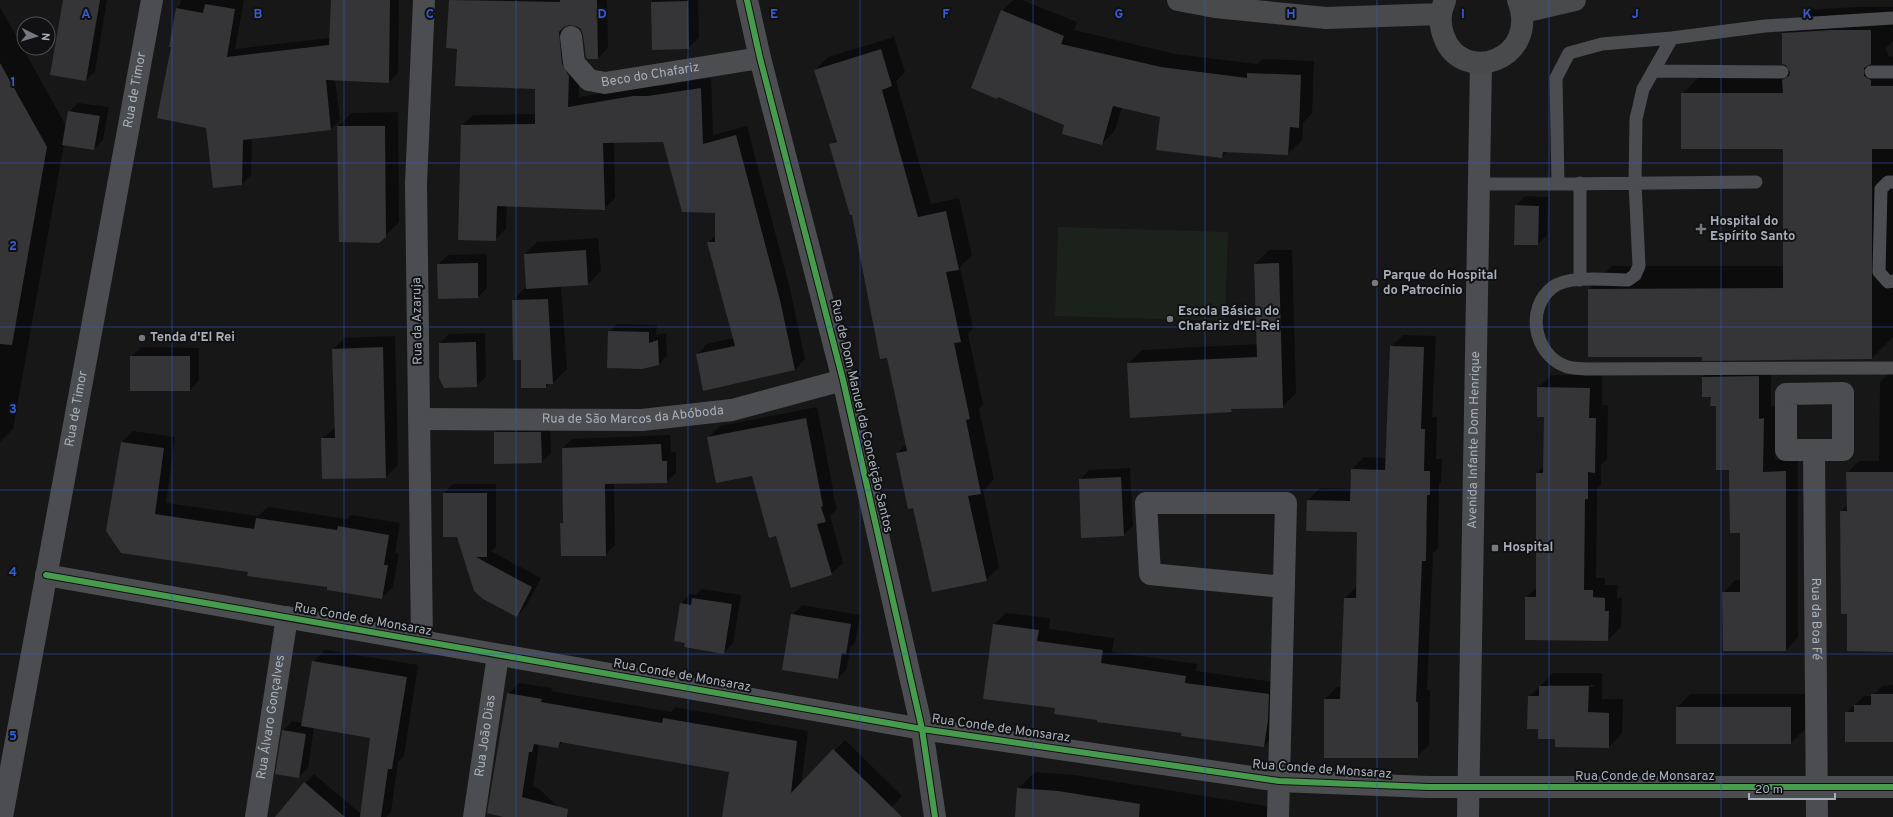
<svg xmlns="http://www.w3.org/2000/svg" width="1893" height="817" font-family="Overpass,sans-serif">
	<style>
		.green { fill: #1b221b }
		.shadow { fill: #0007; fill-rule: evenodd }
		.building { fill: #353537 }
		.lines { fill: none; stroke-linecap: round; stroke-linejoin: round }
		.lane { stroke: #4b4d50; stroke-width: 13 }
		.street { stroke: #4b4d50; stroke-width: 22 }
		.primary { stroke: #484a4c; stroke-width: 22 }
		.cycleway-casing { stroke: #111113; stroke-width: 8 }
		.cycleway { stroke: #469c4c; stroke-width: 6 }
		.grid { fill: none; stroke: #325dd4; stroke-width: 1; stroke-opacity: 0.55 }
		.poi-dot { fill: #757a81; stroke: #111113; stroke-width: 1.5 }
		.labels { text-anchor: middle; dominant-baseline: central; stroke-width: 4; stroke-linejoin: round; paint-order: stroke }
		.street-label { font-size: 13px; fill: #a7afba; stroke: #111113 }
		.poi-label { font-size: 13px; font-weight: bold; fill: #a7afba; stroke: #111113; text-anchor: start }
		.grid-label { font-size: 13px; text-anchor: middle; font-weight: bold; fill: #325dd4; stroke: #111113; stroke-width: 4; stroke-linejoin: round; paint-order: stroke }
	</style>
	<rect width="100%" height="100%" fill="#171717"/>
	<path class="green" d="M1058 227 1228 232 1225 321 1055 316Z"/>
	<path class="shadow" d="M64 0H107L95 71 86 80Z
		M181 0H244L235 49 330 38 332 0H399L398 73 389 82 335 80 340 120 331 129 252 138 251 175 242 184 207 127 172 46H170L177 8 180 5Z
		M450 0H607L608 48 598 58 582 29 577 25 570 24 572 54 579 65V97L644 86H659L711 78 713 135 747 126 790 289 805 359 795 370 697 355 707 344 734 338 708 243 716 234V212L663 141 614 142 615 198 604 209 507 206 506 229 495 240 462 125 473 115 536 114V88L458 48 447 47Z
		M652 0H698L699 38 688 48 653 49Z
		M1013 0H1022L1077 22 1074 30 1175 54 1257 64 1262 59 1314 61 1312 113 1303 123 1302 140 1288 154 1228 151 1222 157 1161 116 1122 107 1115 130 1102 144 1065 124 1002 11Z
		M0 7 66 126 69 112 78 103 109 107 103 140 94 149 64 144 13 429 0 442Z
		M1856 7H1893V41L1885 49 1889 56 1893 57V337L1872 358 1703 356 1589 289 1612 266H1784V148L1682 94 1705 71H1791L1783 33 1806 10Z
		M894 37 905 72 896 81 931 204 959 198 972 255 960 267 973 328 968 334 983 405 979 409 994 479 983 491 999 567 986 580 897 453 906 444 888 356 852 214 831 145 837 138 815 70 828 57Z
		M398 112 399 222 385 236 338 126 352 113Z
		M1525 196 1548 197 1547 235 1538 244 1516 206Z
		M598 238 601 271 588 284 561 286 567 369 553 383H549L546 387 522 359 513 300 526 287 525 254 537 242Z
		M1269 250H1292L1296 393 1282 407 1235 408 1231 411 1128 364 1142 350 1258 344 1255 264Z
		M487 254V288L478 297 438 265 448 255Z
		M617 324 657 325 656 335 666 333 667 356 659 364 609 332Z
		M485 333 486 377 476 386 440 343 449 334Z
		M1403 335 1436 336 1432 417H1437L1436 459H1442L1441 482 1439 484 1438 548 1433 553 1427 690H1430L1429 745 1417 757 1325 699 1337 687H1341L1345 598 1357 586 1358 531 1308 500 1320 488 1352 489V469L1364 457 1386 458 1391 347Z
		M395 336 398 465 386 477 322 439 336 427 333 350 344 338Z
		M141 347 199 348V380L190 390 131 357Z
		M1771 364V407L1776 406 1775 460 1798 459V637L1786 650 1723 593 1735 580H1741V532L1717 405 1703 377 1715 365Z
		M1891 371H1893V651L1848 613H1842L1841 511 1848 504 1847 473 1859 461H1879L1880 382Z
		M1551 375H1602V405L1608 406 1607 459 1601 465V485L1597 489 1596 578H1605V585H1618L1617 598H1622L1621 627 1608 640 1526 639V597L1537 587V473L1544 466 1545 416 1538 388Z
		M817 407 834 494 833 495 837 509 830 516 843 563 831 574 777 535 752 475 708 438 720 426Z
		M504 423H550L551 453 541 462 495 432Z
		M133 431 175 437 166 503 258 516 268 507 347 519 351 515 400 523 395 553 399 554 393 587 381 598 249 571 121 552 122 442Z
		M670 435 671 452H676V473L666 482 614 483 615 545 605 555 561 523 564 521 563 448 572 439Z
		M1130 468 1133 526 1123 535 1080 480 1089 470Z
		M453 484H496V547L491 551 541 578 526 606 517 616 484 598 444 493Z
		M702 589 741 595 733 643 724 653 681 603 690 594 696 595Z
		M802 605 860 615 855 643 850 648 847 669 838 678 792 615Z
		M1006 613 1050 618 1049 629 1114 638 1112 652 1197 664 1196 671 1280 683 1276 734 1264 746 1098 719 1056 707 994 624Z
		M325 650 418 665 404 756 398 762 391 812 386 817H283L305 783 314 774 361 814 371 737 314 727 308 768 298 777 283 731 292 721 303 723 313 662Z
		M1553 673H1602V699H1623L1622 733 1609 747 1557 738 1539 728 1529 697ZM1549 685H1594V687H1547Z
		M519 683 552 688 551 691 671 712 675 707 808 731 801 784 845 740 902 796 882 817H800L746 779 718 753 563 742 558 747 539 744 533 787 538 788 569 817H507L508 694Z
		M1893 685V741L1846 713 1864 696H1872L1882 686Z
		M1690 694H1805V729L1791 743H1677V708Z
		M1035 772 1075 775 1284 809 1283 817H1016L1018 789Z"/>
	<path class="building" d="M63 0H100L86 81 50 75Z
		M331 0H390L389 83 326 80 331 130 243 140 242 185 213 188 206 128 157 118 171 47H169L176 8 203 13 205 4 235 9 227 57 329 45Z
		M449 0 560 2V0H597L598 59H588L586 58 583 35 581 29 576 26 570 25 564 27 559 32 562 64 569 76 568 107 633 96H648L701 88 703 144 736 135 780 300 795 370 703 391 696 354 735 346 707 242H715V213L682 212 663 142 603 143 605 210 497 206 496 241 458 240 461 125 535 124V89L455 86 457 49 446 48Z
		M688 1 689 49 652 50 651 2Z
		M1001 10 1064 36 1061 44 1161 67 1247 78V73L1301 75 1299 128 1290 127 1288 155 1223 152 1222 158 1156 150 1160 117 1113 106 1102 145 1062 134 1064 125 998 97 997 99 971 88Z
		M1832 30H1871V64L1864 68V76L1871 80V86H1893V149H1872V359L1702 361V357H1588V289L1783 288V149H1681V93H1783L1782 80 1789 76 1790 72 1786 65 1782 64V33Z
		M881 49 892 86 882 90 918 217 946 211 959 270 946 272 961 342 954 343 970 419 966 420 981 494 968 496 987 581 932 592 913 508 908 509 896 453 907 451 887 358 880 359 852 215H850L829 144 837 142 814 70Z
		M0 63 47 147 12 345 0 344Z
		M68 111 100 116 94 150 62 145Z
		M337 126H385L386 237 379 243 339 242Z
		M1515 205 1539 206 1538 245H1514Z
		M586 250 588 285 526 289 524 254Z
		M478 263V298L438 299 437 264Z
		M1279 263 1283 408 1231 409 1232 412 1130 418 1127 363 1257 357 1254 264Z
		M548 299 553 384H546V388H521V360H513L512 300Z
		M608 331 649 332V343L658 340 659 365 642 369 607 368Z
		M476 342 477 387 444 388 439 378V343Z
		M1390 346 1424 347 1421 429H1425L1424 471H1430V495H1427L1426 561H1422L1416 702H1418V758H1324V699H1340L1344 598H1356L1357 532 1306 531 1307 500 1350 501 1351 469 1385 470Z
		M383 347 386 478 322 479 321 438H335L332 349Z
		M130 356H190V391H130Z
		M1759 376V419L1764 418 1763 472 1786 471V651H1723L1722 592H1740V533H1730L1729 470H1716V406H1710L1711 397H1702V377Z
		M1537 387 1590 388 1589 418H1596L1595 473 1588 472V499H1585L1584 590H1593V597L1605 598V611H1609L1608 641 1525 640V597H1536V473H1543L1544 417H1537Z
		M806 418 823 506 821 507 826 522 817 524 832 575 791 588 776 536 769 538 752 476 716 483 707 437Z
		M494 432H541L542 463 494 464Z
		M121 442 164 448 155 514 254 529 256 518 337 530 338 526 389 535 384 565H388L382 599 327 590V587L247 576 248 572 121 553 106 531Z
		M661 444 662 461H667V483L605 484 606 556H561L560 523H563L562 448Z
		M1846 472H1893V652L1847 651V614H1841L1840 511H1847Z
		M1121 477 1124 536 1081 538 1079 479Z
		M443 493H487V557H476L532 587 517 617 483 599 474 591 457 537H443Z
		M692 598 732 604 724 654 684 647 685 643 674 641 680 603 691 605Z
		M791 614 851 624 846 654 842 653 838 679 782 670Z
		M993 624 1039 630 1037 641 1103 650 1101 663 1186 676 1185 683 1269 694 1268 720 1264 747 1181 736 1182 733 1097 722V720L1054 714 1055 708 983 699Z
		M312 661 407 677 392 769H388L381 817H360L370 738 301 726Z
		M1539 686H1589L1588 712 1609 713V748L1555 747V739H1538V729H1527L1528 696H1539Z
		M507 693 542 699 541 702 662 723 663 718 797 741 791 793 833 749 902 817H722L729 772 560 742 558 748 534 744 532 752H529L522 797 568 809 567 817H503L487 813Z
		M1871 694H1893V742H1845V712H1854V705H1871Z
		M1676 707H1791V744H1676Z
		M282 730 306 734 299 778 275 774Z
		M304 782 345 817H275Z
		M1017 788 1058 791 1140 804 1139 817H1015Z"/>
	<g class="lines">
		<path class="lane" d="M1672 38 1643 89 1636 119 1635 183 1639 266 1635 275 1628 280C1608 280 1569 275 1553 287 1525 308 1534 354 1565 366 1571 369 1580 368 1586 369L1893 368
			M1653 71 1782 72
			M1871 72H1893
			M1893 182H1888L1881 189 1879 272 1888 282 1893 281
			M1580 183V280
			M1480 184H1558L1556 78 1569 53 1602 44 1672 38 1765 26 1893 18
			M1558 184 1756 182"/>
		<g class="street">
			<path d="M747 0 760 58 843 380 922 729 935 817"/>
			<path id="s1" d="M571 37 574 63 589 80 605 83 760 58"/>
			<path d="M1843 393V450H1786V394Z"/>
			<path id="s2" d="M419 419 642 420 732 410 843 380"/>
			<path id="s3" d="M1814 451 1817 817"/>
			<path d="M46 575 922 729 1279 781 1428 787H1893"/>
			<path d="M422 641 416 184 424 0"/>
			<path id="s4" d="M2 817 152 0"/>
			<path id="s5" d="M256 817 287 617"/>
			<path id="s6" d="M474 817 498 655"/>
			<path d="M1278 817 1286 503H1146L1150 574 1284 587"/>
			<path id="s7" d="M1468 817 1481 63"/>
		</g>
		<path class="primary" d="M1178 0 1215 7 1326 18 1440 14
			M1445 1C1439 13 1439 24 1444 37 1462 86 1541 60 1518 0
			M1523 12 1575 0"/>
		<defs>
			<path id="cycleway" d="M747 0 760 58 843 380 922 729 935 817
				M46 575 922 729 1279 781 1428 787H1893"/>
		</defs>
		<use href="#cycleway" class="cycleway-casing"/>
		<use href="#cycleway" class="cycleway"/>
	</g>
	<path class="grid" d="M172 0V817M344 0V817M516 0V817M688 0V817M860 0V817M1033 0V817M1205 0V817M1377 0V817M1549 0V817M1721 0V817M0 163H1893M0 327H1893M0 490H1893M0 654H1893"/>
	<g class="poi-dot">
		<path d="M1699 223h4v4h4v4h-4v4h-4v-4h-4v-4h4z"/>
		<circle cx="1375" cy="283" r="4"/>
		<circle cx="1170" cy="319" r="4"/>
		<circle cx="142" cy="338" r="4"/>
		<rect x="1491" y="544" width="8" height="8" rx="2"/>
	</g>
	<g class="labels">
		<g class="street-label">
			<text stroke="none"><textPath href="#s1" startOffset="111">Beco do Chafariz</textPath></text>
			<text stroke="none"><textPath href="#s4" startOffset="739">Rua de Timor</textPath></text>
			<text transform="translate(418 321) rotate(-91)">Rua da Azaruja</text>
			<text stroke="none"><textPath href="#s4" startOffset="415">Rua de Timor</textPath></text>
			<text stroke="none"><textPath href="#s2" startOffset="214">Rua de São Marcos da Abóboda</textPath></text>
			<text transform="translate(861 416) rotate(77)">Rua de Dom Manuel da Conceição Santos</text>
			<text stroke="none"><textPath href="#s7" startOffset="377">Avenida Infante Dom Henrique</textPath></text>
			<text stroke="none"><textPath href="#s3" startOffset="168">Rua da Boa Fé</textPath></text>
			<text transform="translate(363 620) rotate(10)">Rua Conde de Monsaraz</text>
			<text transform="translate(682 676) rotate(10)">Rua Conde de Monsaraz</text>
			<text stroke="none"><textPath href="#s5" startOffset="101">Rua Álvaro Gonçalves</textPath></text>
			<text transform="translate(1001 729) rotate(8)">Rua Conde de Monsaraz</text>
			<text stroke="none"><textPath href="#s6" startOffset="82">Rua João Dias</textPath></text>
			<text transform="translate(1322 770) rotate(4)">Rua Conde de Monsaraz</text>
			<text x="1645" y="777">Rua Conde de Monsaraz</text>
		</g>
		<g class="poi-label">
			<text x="1710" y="222">Hospital do<tspan x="1710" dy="15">Espírito Santo</tspan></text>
			<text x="1383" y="276">Parque do Hospital<tspan x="1383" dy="15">do Patrocínio</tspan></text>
			<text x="1178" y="312">Escola Básica do<tspan x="1178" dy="15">Chafariz d’El-Rei</tspan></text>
			<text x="150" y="338">Tenda d'El Rei</text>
			<text x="1503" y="548">Hospital</text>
		</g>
	</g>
	<g class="grid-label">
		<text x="86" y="18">A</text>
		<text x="258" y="18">B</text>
		<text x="430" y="18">C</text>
		<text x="602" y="18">D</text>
		<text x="774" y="18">E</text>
		<text x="946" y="18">F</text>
		<text x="1119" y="18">G</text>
		<text x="1291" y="18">H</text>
		<text x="1463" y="18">I</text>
		<text x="1635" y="18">J</text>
		<text x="1807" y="18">K</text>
		<text x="13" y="86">1</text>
		<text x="13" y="250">2</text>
		<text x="13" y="413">3</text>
		<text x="13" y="576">4</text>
		<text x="13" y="740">5</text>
	</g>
	<g transform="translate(36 36) rotate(95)"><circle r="19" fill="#111113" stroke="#4d5056"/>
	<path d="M0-3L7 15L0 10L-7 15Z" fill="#757a81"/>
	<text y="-6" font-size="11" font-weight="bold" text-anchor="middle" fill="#a7afba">N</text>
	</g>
	<path d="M1749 793v6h86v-6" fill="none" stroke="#a7afba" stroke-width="2"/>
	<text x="1755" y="793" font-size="12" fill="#a7afba" stroke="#111113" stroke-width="3" paint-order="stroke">20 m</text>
</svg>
